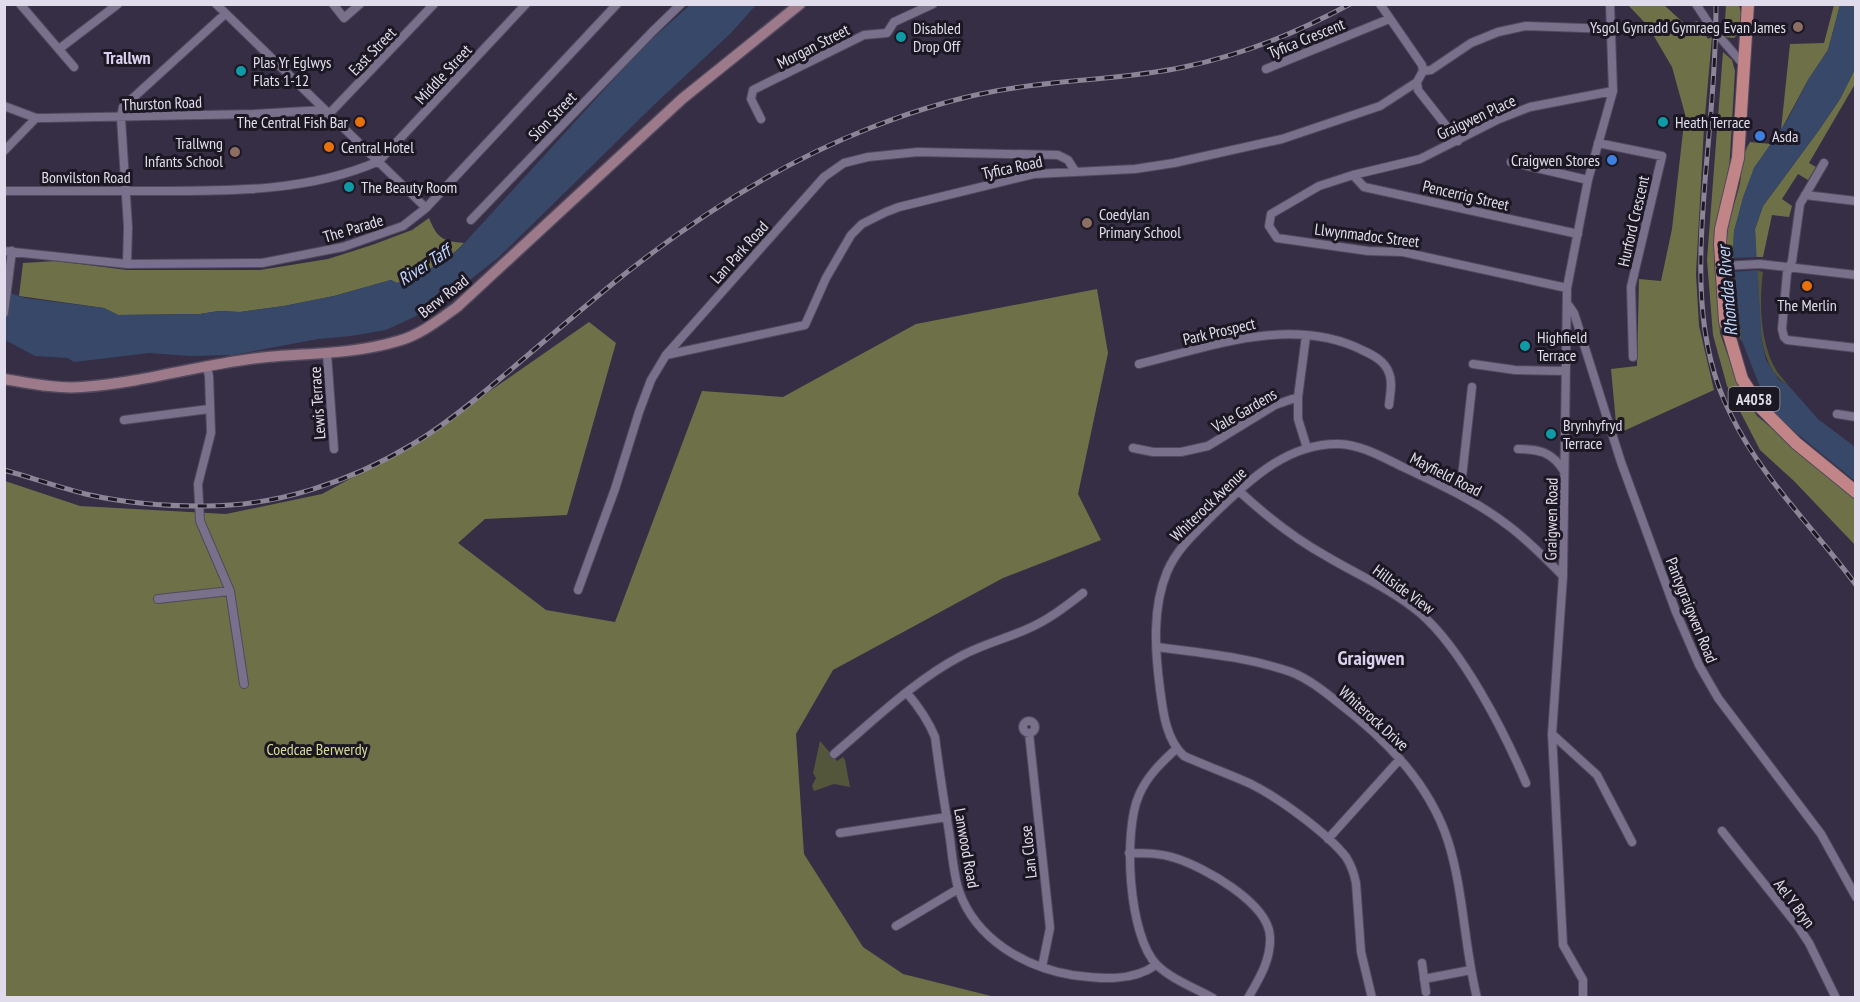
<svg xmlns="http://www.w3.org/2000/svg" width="1860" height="1002" font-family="'PT Sans Narrow',sans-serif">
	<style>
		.green { fill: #54563b }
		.forest { fill: #6e7147 }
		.water { fill: #374869 }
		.pier { fill: #362e45 }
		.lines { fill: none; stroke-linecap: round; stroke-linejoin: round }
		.street-casing { stroke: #51495d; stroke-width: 10 }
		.secondary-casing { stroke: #51495d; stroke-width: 13 }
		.primary-casing { stroke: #51495d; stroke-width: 14 }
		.street { stroke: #79708b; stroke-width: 8 }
		.secondary { stroke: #9d7a89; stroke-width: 10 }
		.primary { stroke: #c18587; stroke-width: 12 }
		.rail-casing { stroke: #8b8598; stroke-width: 5 }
		.rail { stroke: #1c1823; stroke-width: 3; stroke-dasharray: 9; stroke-linecap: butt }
		.education-dot { fill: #8d6e63; stroke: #1c1823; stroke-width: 2 }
		.culture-dot { fill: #0f9aa8; stroke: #1c1823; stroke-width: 2 }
		.food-dot { fill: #e8710a; stroke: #1c1823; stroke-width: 2 }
		.shop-dot { fill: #3f7fe0; stroke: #1c1823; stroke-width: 2 }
		.labels { text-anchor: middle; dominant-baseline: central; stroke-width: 6; stroke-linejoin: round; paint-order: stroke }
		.shield { fill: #1c1823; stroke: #a6a1af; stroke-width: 1.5 }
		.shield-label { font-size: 15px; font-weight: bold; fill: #e1dceb }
		.poi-label { font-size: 16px; fill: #e1dceb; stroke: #1c1823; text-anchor: start }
		.street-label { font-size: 16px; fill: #e1dceb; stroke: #1c1823 }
		.park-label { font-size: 16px; fill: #d9dd98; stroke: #1c1823 }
		.neighbourhood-label { font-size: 18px; font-weight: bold; fill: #dad1ef; stroke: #1c1823 }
		.water-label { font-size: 18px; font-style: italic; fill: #c2d6fa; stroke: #1c1823 }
		.quarter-label { font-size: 20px; font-weight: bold; fill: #dad1ef; stroke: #1c1823 }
	</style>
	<rect width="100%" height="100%" fill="#362e45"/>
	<path class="green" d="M1756 270 1763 272C1759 302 1760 343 1776 370 1779 375 1784 380 1788 385 1755 368 1759 303 1756 270Z
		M1732 272H1734L1742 341C1732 331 1728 285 1732 272Z
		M820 741 837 761 843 757 845 760 850 787 834 784 814 791 812 786 816 778 813 773Z"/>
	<path class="forest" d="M1628 5H1664L1687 26 1697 21 1708 39 1712 37 1704 127 1696 274 1699 326 1714 390 1617 434 1611 369 1637 366 1639 279 1661 281 1672 229 1685 114 1672 67 1648 26Z
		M1726 5H1739L1741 13 1739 33 1734 38 1724 37Z
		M1834 5H1840L1828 50 1808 80 1781 130 1790 44 1824 43Z
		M1723 52 1732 60 1735 71 1729 172 1717 221 1714 259 1720 333 1738 385 1757 416 1855 497V545L1794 481 1760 450 1727 386 1713 335 1707 260Z
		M1855 69V84L1809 163 1816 167 1808 180 1798 174 1782 199 1792 206 1789 217 1772 215 1763 257H1756L1755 229 1763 206 1819 130 1840 99Z
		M1750 142 1771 144 1754 168 1734 231 1733 258H1731C1719 241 1736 203 1740 183 1742 170 1742 153 1750 142Z
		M429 218C437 238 442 241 464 243 446 263 422 274 397 283L391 280 334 296 284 306 240 312 219 311 200 314 118 315 104 308 19 296 23 263 56 261 127 270H260L328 259 372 245 412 230Z
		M1097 289 1108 353 1078 494 1101 540 1003 578 833 670 796 734 804 854 863 947 903 974 995 997 5 998V481L80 506 226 514 322 494 414 444 589 322 616 343 567 515 485 519 458 543 546 610 615 622 702 391 783 397 916 324Z"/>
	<path class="water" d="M690 5H756L731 33 655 104 499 257 442 302 414 317 386 330 351 336 318 339 233 355 190 356 149 353 74 362 68 358 35 356 5 340 4 291 25 298 104 308 118 315 200 314 219 311 240 312 284 306 334 296 391 280 397 283C420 275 440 265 459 249L644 46Z
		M1840 5H1855V69L1840 99 1819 130 1763 206 1755 229 1762 342 1766 360 1779 380 1788 385 1818 419 1855 447V481L1794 431 1768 407 1742 341 1733 258 1734 231 1743 197 1754 168 1788 119 1808 80 1828 50Z"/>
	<path class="pier" d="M1759 257V270L1732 272 1731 258Z"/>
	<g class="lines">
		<defs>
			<path id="street" d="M20 4 74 67
				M216 4 426 208
				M333 4 344 18 360 4
				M1380 4 1422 65 1423 71
				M1696 4 1711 27 1743 64
				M59 49 118 4
				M1266 69 1389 19
				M1423 71 1431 70 1471 43 1498 32 1526 26 1612 29
				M1423 71 1417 82 1418 90 1458 141
				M4 106 36 118H45L254 114 323 110
				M328 115 434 4
				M761 119 751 99 753 90 864 35 887 33 894 22 933 4
				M1598 143 1662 156 1631 287 1633 357
				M4 151 36 118
				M1511 162 1588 180
				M1824 163 1800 204 1792 261 1787 273 1782 329 1784 337 1787 340 1856 348
				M1353 175 1364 187 1578 234
				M4 191C52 191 99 191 146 191 223 191 307 193 379 161L526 4
				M1805 195 1856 201
				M471 220 653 31 681 4
				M4 251 127 264 262 263 343 247 403 226 426 208 617 4
				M127 264 128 227 121 118 123 107 225 14
				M1722 266 1760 264 1856 275
				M1567 288 1403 252 1368 251 1277 238 1269 226 1271 214 1319 186 1353 175 1420 159 1499 119 1530 107 1613 91
				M1567 303 1574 313 1621 462 1676 612 1699 665 1718 698 1821 834 1856 897
				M4 313 12 251
				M1306 336 1298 397V419L1307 448
				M327 354 334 449
				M666 355 805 325 826 278 851 235 862 224 886 212 899 207 1034 174 1135 169 1174 163 1282 139 1380 106 1417 82
				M1139 364C1210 347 1291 315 1362 350 1373 355 1385 361 1389 373 1393 382 1390 395 1389 405
				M1473 364 1515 370 1566 371
				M207 368 209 376 211 433 198 484 200 521 230 591 244 684
				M1837 414 1856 417
				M124 420 209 409
				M1133 448 1153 452H1181L1208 446 1275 405 1298 397
				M1518 449C1539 449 1552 452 1564 471
				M1239 491C1266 516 1294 538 1326 556 1358 575 1391 589 1420 613 1462 649 1504 731 1526 783
				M1460 495 1472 387
				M578 590 615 489 639 412 651 380 666 355 824 177 844 163 868 157 918 152 1058 155 1068 160 1075 171
				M158 599 230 591
				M1157 647C1202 653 1248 657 1291 672 1309 679 1325 692 1340 704 1386 739 1430 785 1448 841 1464 892 1464 946 1477 998
				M907 693C919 707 928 720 935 737 939 769 944 801 949 832 952 851 953 873 959 891 976 939 1024 967 1072 975 1100 979 1132 982 1156 965
				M1023 727a6 6 0 1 1 12 0a6 6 0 1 1-12 0Z
				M1029 733 1050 928 1042 967
				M1552 734 1597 775 1632 842
				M1176 749C1162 762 1147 776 1139 795 1123 831 1128 936 1157 965 1171 979 1195 988 1213 998
				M834 754C873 721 915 680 961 656 981 645 1004 639 1025 630 1047 621 1065 607 1083 593
				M1722 831 1797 925 1809 943 1836 998
				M840 833 947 817
				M1328 839 1400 759
				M1129 853C1145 853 1160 853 1175 858 1204 867 1269 903 1270 937 1271 960 1259 979 1248 998
				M896 926 958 889
				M1422 963 1426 992
				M1424 979 1471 970
				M1372 998 1361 952 1356 883C1354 873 1351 865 1346 857 1327 833 1279 798 1251 784 1229 774 1206 766 1184 756 1166 740 1163 712 1160 689 1155 651 1152 608 1167 572 1177 548 1197 531 1215 513 1250 480 1287 443 1339 444 1362 445 1382 457 1403 467 1438 484 1475 500 1506 524 1527 539 1545 558 1563 576
				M1583 998V980L1563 945 1552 734 1563 576 1567 288 1588 180 1613 91 1610 4"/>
			<path id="secondary" d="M4 379C29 383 56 389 82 387 144 383 204 363 267 357 310 353 355 354 398 341 420 335 439 320 457 307L682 99 800 4"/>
			<path id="primary" d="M1748 4 1738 158 1721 229 1720 244 1725 321 1742 379 1759 406 1796 443 1856 492"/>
		</defs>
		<use href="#street" class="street-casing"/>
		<use href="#secondary" class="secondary-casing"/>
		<use href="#primary" class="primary-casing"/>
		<use href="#street" class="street"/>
		<use href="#secondary" class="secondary"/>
		<use href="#primary" class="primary"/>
		<defs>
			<path id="rail" d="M1716 4C1716 64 1710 122 1705 181 1699 260 1694 341 1730 413 1761 478 1814 528 1856 585
				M4 470C33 478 61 488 90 495 126 503 165 506 201 506 276 507 350 482 413 444 445 425 474 401 502 377 540 345 578 312 616 281 693 219 778 164 870 128 916 110 965 95 1014 88 1070 79 1128 79 1184 67 1242 55 1297 33 1350 4"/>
		</defs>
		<use href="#rail" class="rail-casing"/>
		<use href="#rail" class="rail"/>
	</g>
	<g class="education-dot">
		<circle cx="1798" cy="27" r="6"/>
		<circle cx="235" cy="152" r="6"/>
		<circle cx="1087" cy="223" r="6"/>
	</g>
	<g class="culture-dot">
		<circle cx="901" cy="37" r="6"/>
		<circle cx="241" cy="71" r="6"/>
		<circle cx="1663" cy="122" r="6"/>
		<circle cx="349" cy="187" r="6"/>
		<circle cx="1525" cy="346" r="6"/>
		<circle cx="1551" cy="434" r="6"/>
	</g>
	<g class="food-dot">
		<circle cx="360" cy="122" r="6"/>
		<circle cx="329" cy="147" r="6"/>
		<circle cx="1807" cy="286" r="6"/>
	</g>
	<g class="shop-dot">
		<circle cx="1760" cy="136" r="6"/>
		<circle cx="1612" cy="160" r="6"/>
	</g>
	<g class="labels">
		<rect class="shield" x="1728.5" y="387" width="51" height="24" rx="4.5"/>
		<g class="shield-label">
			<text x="1754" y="399">A4058</text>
		</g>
		<g class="poi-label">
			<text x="1786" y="27" text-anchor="end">Ysgol Gynradd Gymraeg Evan James</text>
			<text x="913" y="28">Disabled<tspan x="913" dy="18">Drop Off</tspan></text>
			<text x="253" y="62">Plas Yr Eglwys<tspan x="253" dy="18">Flats 1-12</tspan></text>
			<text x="348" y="122" text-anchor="end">The Central Fish Bar</text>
			<text x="1675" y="122">Heath Terrace</text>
			<text x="1772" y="136">Asda</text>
			<text x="223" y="143" text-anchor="end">Trallwng<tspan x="223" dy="18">Infants School</tspan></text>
			<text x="341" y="147">Central Hotel</text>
			<text x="1600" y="160" text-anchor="end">Craigwen Stores</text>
			<text x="361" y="187">The Beauty Room</text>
			<text x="1099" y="214">Coedylan<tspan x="1099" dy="18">Primary School</tspan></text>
			<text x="1807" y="305" text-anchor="middle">The Merlin</text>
			<text x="1537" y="337">Highfield<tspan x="1537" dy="18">Terrace</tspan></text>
			<text x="1563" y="425">Brynhyfryd<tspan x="1563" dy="18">Terrace</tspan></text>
		</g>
		<g class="street-label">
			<text transform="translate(1306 38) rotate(-22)">Tyfica Crescent</text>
			<text transform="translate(813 46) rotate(-27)">Morgan Street</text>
			<text transform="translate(372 51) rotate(-46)">East Street</text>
			<text transform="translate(443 74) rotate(-47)">Middle Street</text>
			<text transform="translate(162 103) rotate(-2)">Thurston Road</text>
			<text transform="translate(552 116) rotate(-46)">Sion Street</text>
			<text transform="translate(1476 117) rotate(-25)">Graigwen Place</text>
			<text transform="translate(1012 167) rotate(-12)">Tyfica Road</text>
			<text x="86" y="177">Bonvilston Road</text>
			<text transform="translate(1466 195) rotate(13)">Pencerrig Street</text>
			<text transform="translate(1633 221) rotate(-77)">Hurford Crescent</text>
			<text transform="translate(353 228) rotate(-17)">The Parade</text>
			<text transform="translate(1367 235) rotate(7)">Llwynmadoc Street</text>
			<text transform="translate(739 252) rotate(-48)">Lan Park Road</text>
			<text transform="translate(443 296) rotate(-38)">Berw Road</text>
			<text transform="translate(1219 331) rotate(-13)">Park Prospect</text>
			<text transform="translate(317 403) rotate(-94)">Lewis Terrace</text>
			<text transform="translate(1244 410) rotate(-30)">Vale Gardens</text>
			<text transform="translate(1446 474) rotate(27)">Mayfield Road</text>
			<text transform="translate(1208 504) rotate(-44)">Whiterock Avenue</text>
			<text transform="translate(1551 519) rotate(-89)">Graigwen Road</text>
			<text transform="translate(1404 589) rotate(36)">Hillside View</text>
			<text transform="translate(1692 610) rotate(68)">Pantygraigwen Road</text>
			<text transform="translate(1374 718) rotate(42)">Whiterock Drive</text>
			<text transform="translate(967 848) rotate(80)">Lanwood Road</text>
			<text transform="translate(1028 852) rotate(-96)">Lan Close</text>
			<text transform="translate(1795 903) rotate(53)">Ael Y Bryn</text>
		</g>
		<g class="park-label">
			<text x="317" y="749">Coedcae Berwerdy</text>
		</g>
		<g class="neighbourhood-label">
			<text x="127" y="57">Trallwn</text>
		</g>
		<g class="water-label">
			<text transform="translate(424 265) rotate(-33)">River Taff</text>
			<text transform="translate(1727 291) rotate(-95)">Rhondda River</text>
		</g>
		<g class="quarter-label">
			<text x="1371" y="658">Graigwen</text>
		</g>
	</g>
	<rect width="1860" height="1002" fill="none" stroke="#e1dceb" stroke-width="12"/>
</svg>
